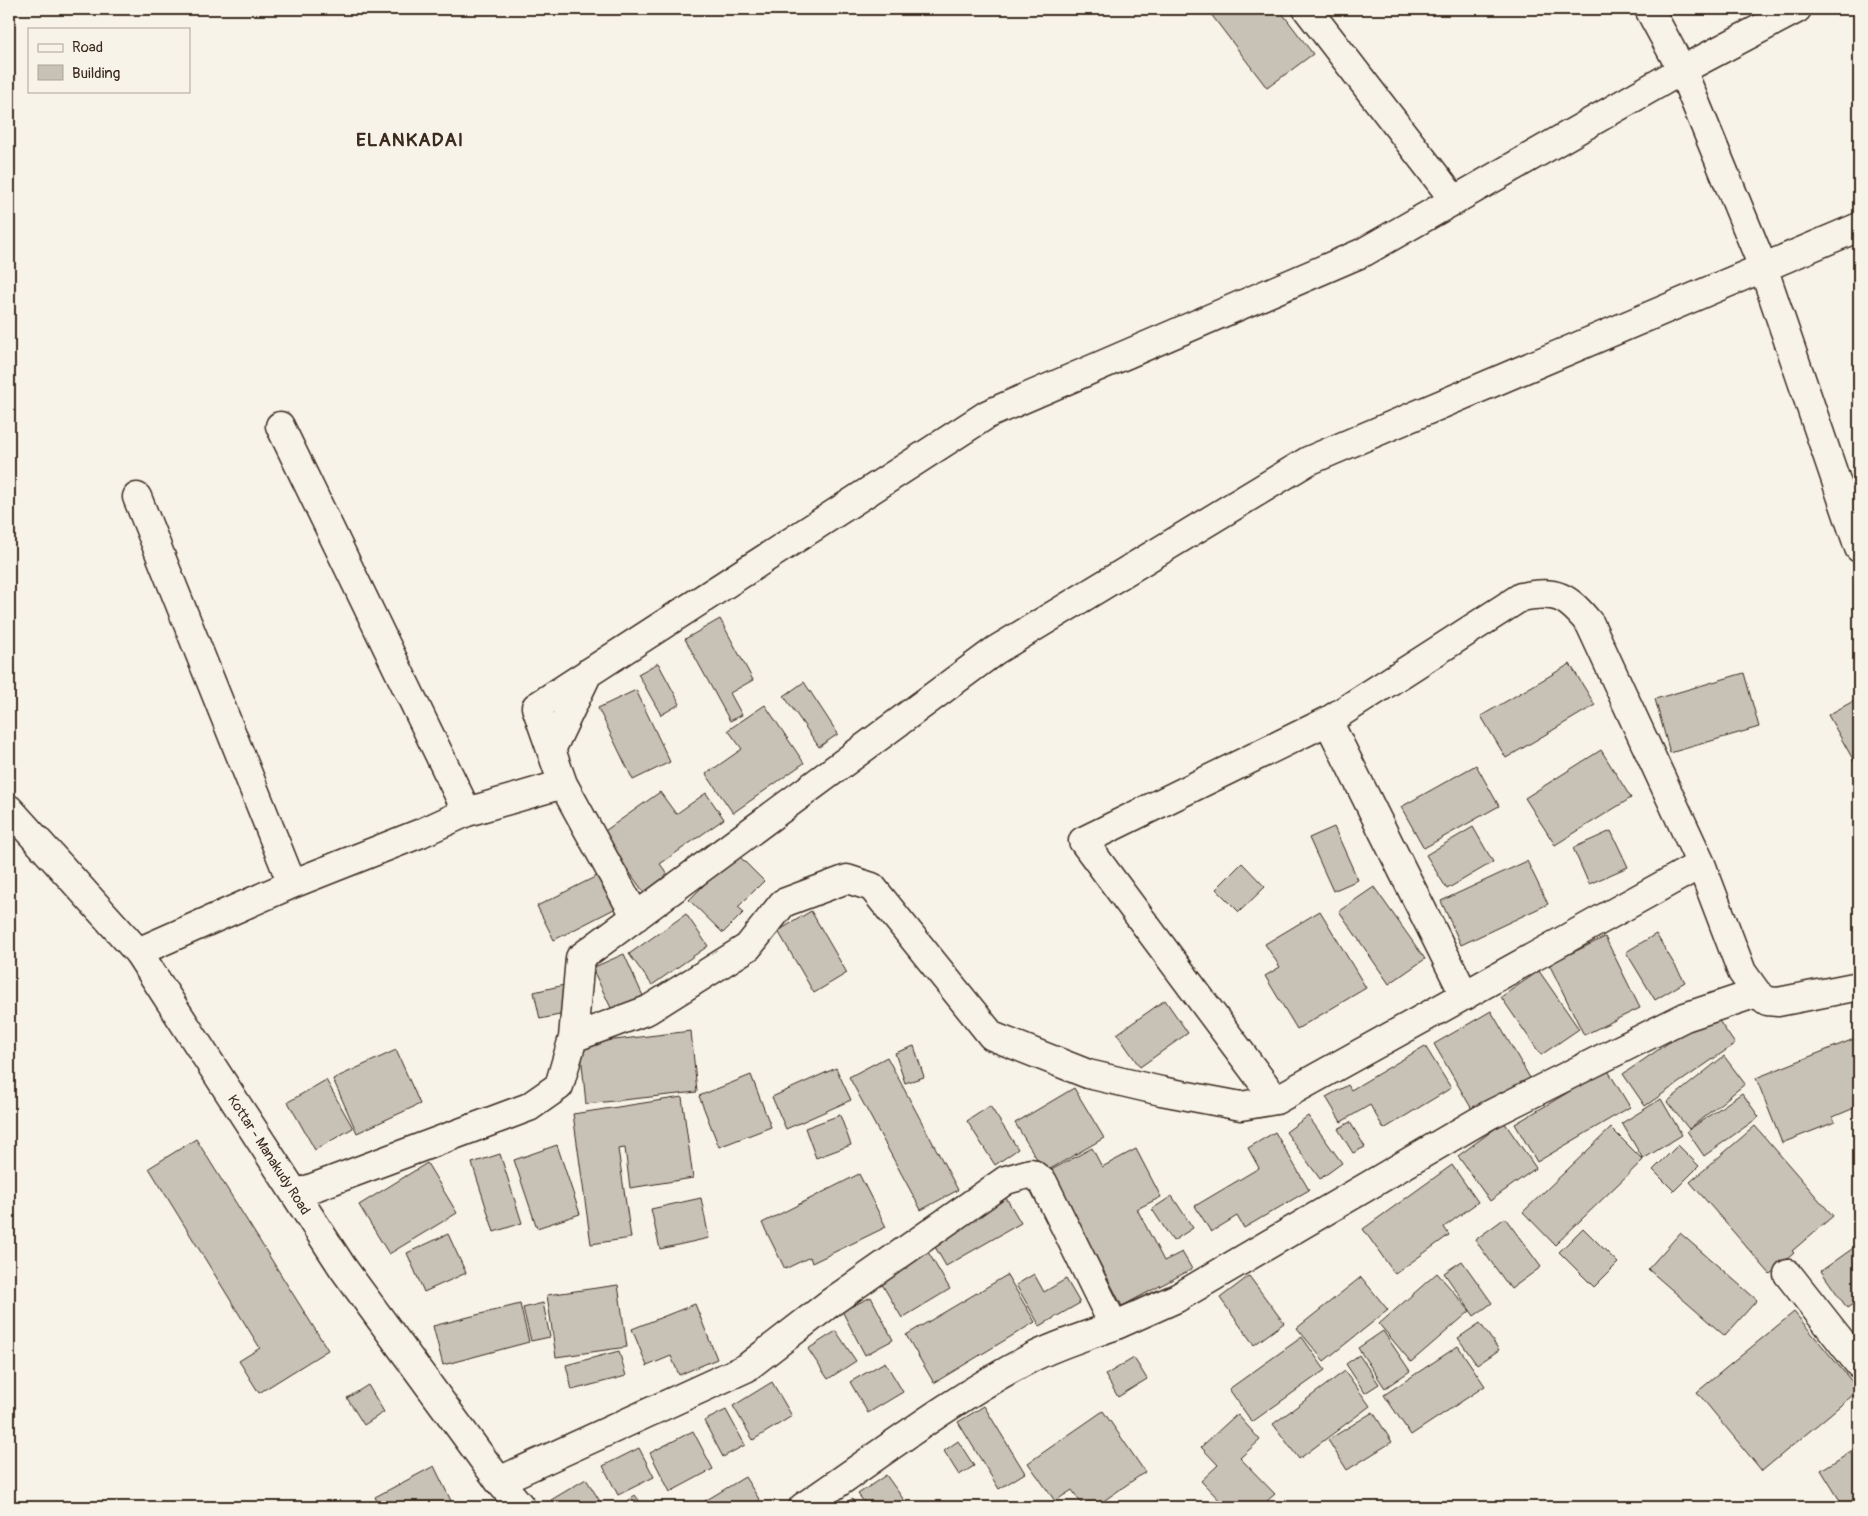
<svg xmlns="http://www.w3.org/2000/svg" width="1868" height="1516" font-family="Pangolin,sans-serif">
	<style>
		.building { fill: #c8c1b6; stroke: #3b2a1e }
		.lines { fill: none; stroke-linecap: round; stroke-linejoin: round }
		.minor-casing { stroke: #3b2a1e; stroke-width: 31 }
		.major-casing { stroke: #3b2a1e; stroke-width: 31 }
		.minor { stroke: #f7f3e8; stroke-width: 28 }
		.major { stroke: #f7f3e8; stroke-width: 28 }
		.labels { text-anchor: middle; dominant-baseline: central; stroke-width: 4; stroke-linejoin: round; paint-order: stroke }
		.street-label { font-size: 14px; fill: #3b2a1e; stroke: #f7f3e8 }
		.district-label { font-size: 19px; font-weight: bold; letter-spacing: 1px; fill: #3b2a1e; stroke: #f7f3e8 }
	</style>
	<rect width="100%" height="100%" fill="#f7f3e8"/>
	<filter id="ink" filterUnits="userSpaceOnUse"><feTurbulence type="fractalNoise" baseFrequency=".02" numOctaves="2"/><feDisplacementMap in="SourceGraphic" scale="10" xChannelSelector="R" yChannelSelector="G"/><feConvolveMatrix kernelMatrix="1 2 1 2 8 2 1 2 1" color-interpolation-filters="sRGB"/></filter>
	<g filter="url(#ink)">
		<path class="building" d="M1207 9H1279L1313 54 1267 88Z
			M720 619 753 680 730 693 742 715 730 721 685 639Z
			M658 663 680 704 661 715 638 674Z
			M1570 664 1595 705 1506 758 1481 716Z
			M1744 673 1759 727 1670 753 1655 699Z
			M804 682 838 734 819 747 784 696Z
			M636 690 670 762 633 780 598 708Z
			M1859 698V770L1828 715Z
			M765 705 804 763 733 813 706 774 742 749 728 730Z
			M1601 750 1631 798 1555 845 1525 798Z
			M1476 765 1499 806 1424 848 1401 807Z
			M660 792 676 814 706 793 724 819 660 864 672 880 647 897 602 833Z
			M1334 827 1358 880 1333 891 1309 838Z
			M1473 827 1493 862 1447 889 1426 855Z
			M1611 831 1628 867 1589 884 1573 848Z
			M736 853 764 881 738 907 744 912 723 933 689 900Z
			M1527 861 1548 904 1461 945 1441 901Z
			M1242 863 1265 887 1239 912 1216 889Z
			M601 874 618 907 554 940 537 906Z
			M1374 887 1425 959 1389 984 1339 911Z
			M811 911 847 973 814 993 778 931Z
			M1320 911 1366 988 1297 1029 1265 976 1280 967 1265 944Z
			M686 914 708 946 652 985 629 954Z
			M1656 934 1685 982 1655 1000 1626 952Z
			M1605 937 1640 1008 1584 1035 1549 964Z
			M624 954 643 996 612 1010 592 968Z
			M1539 971 1579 1029 1541 1055 1501 997Z
			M564 985 569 1013 540 1019 534 992Z
			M1165 1000 1188 1033 1140 1067 1117 1034Z
			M1491 1011 1530 1078 1473 1111 1434 1044Z
			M1713 1012 1735 1044 1645 1106 1623 1074Z
			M691 1031 697 1092 586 1104 580 1044Z
			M1859 1037V1106L1833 1117 1835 1122 1782 1143 1756 1078Z
			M914 1046 924 1077 905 1083 895 1053Z
			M1425 1046 1451 1088 1384 1129 1370 1105 1341 1122 1326 1097 1348 1085 1351 1090Z
			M396 1050 420 1104 357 1133 333 1079Z
			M1724 1056 1745 1084 1689 1129 1667 1102Z
			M887 1057 958 1190 921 1210 849 1077Z
			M836 1068 851 1100 786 1129 772 1097Z
			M1607 1069 1630 1107 1537 1162 1515 1124Z
			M751 1075 771 1127 719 1147 699 1096Z
			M326 1080 353 1128 315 1150 288 1102Z
			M1074 1088 1104 1138 1045 1172 1015 1123Z
			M1742 1093 1759 1117 1704 1156 1687 1131Z
			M682 1097 693 1178 630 1188 625 1148 618 1149 631 1238 591 1244 573 1114Z
			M1661 1099 1682 1135 1643 1159 1622 1123Z
			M990 1106 1018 1149 995 1165 967 1121Z
			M840 1115 851 1145 816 1158 805 1128Z
			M1308 1116 1342 1163 1320 1179 1286 1132Z
			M1350 1122 1365 1147 1353 1153 1338 1129Z
			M1504 1122 1536 1168 1490 1201 1458 1156Z
			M1755 1126 1833 1216 1792 1251 1794 1253 1770 1274 1690 1182Z
			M1611 1128 1643 1160 1555 1245 1523 1212Z
			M1275 1132 1309 1190 1244 1228 1237 1216 1211 1232 1195 1206 1259 1168 1248 1148Z
			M196 1139 328 1350 259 1393 239 1361 260 1348 149 1168Z
			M557 1145 580 1214 537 1228 514 1160Z
			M1678 1145 1699 1166 1674 1191 1653 1170Z
			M1092 1148 1102 1167 1136 1149 1161 1197 1137 1209 1164 1261 1182 1252 1192 1269 1122 1306 1051 1170Z
			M500 1154 522 1223 494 1232 472 1163Z
			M427 1163 457 1213 389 1254 359 1205Z
			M1452 1165 1478 1202 1444 1227 1449 1235 1395 1274 1363 1229Z
			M859 1174 886 1227 812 1263 810 1257 785 1269 762 1223Z
			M1005 1196 1021 1223 946 1266 931 1240Z
			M1172 1196 1193 1228 1173 1241 1152 1209Z
			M701 1198 709 1238 660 1249 651 1209Z
			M1505 1218 1541 1267 1511 1289 1475 1240Z
			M1583 1228 1618 1263 1594 1287 1559 1252Z
			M1680 1233 1757 1300 1725 1336 1648 1269Z
			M448 1234 466 1273 424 1292 407 1253Z
			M1859 1244V1300L1847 1308 1821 1271Z
			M928 1252 950 1289 902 1318 880 1281Z
			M1462 1261 1492 1303 1474 1316 1444 1273Z
			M1437 1273 1470 1311 1411 1362 1379 1324Z
			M1034 1274 1044 1292 1066 1279 1080 1303 1040 1326 1016 1285Z
			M1007 1275 1035 1322 934 1383 906 1335Z
			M1249 1276 1284 1323 1254 1345 1220 1298Z
			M1361 1277 1388 1310 1324 1361 1297 1328Z
			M618 1285 627 1347 556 1357 547 1295Z
			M871 1297 893 1340 865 1355 842 1311Z
			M543 1303 550 1337 531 1341 523 1308Z
			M520 1304 529 1342 443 1365 433 1326Z
			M695 1304 717 1359 679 1375 671 1356 647 1366 632 1329Z
			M1794 1312 1859 1390 1762 1471 1697 1392Z
			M1480 1323 1499 1350 1477 1365 1458 1338Z
			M836 1331 856 1361 828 1379 808 1349Z
			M1383 1331 1410 1371 1385 1388 1358 1348Z
			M1302 1337 1325 1370 1252 1422 1229 1389Z
			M1458 1346 1485 1386 1411 1435 1384 1395Z
			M619 1351 626 1376 572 1390 566 1365Z
			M1359 1355 1379 1384 1365 1393 1346 1364Z
			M1134 1358 1147 1379 1118 1397 1105 1375Z
			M885 1362 903 1392 868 1413 850 1382Z
			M1345 1371 1370 1406 1299 1459 1273 1424Z
			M772 1382 792 1416 753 1440 733 1406Z
			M368 1385 384 1412 364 1425 347 1398Z
			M984 1406 1025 1473 999 1489 958 1422Z
			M726 1410 745 1445 723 1457 704 1421Z
			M1103 1411 1145 1472 1095 1507H1084L1072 1490 1055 1501 1028 1463Z
			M1373 1412 1392 1442 1347 1470 1328 1440Z
			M1237 1414 1260 1440 1240 1458 1275 1494 1260 1507H1226L1201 1481 1218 1465 1201 1447Z
			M693 1431 713 1469 670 1492 650 1453Z
			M958 1441 974 1466 959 1475 944 1451Z
			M1859 1446V1506L1844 1507 1821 1470Z
			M639 1448 654 1477 618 1495 603 1466Z
			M434 1466 454 1507H380L375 1497Z
			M886 1475 909 1507H868L858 1494Z
			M745 1477 764 1507H695Z
			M586 1479 603 1506 556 1507 551 1500Z
			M635 1495 644 1507H619Z
			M852 1499 857 1507H838Z"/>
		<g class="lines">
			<defs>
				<path id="minor" d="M1307 9 1455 201
					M1649 9 1682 70 1763 267 1859 548
					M280 426 467 812
					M137 497 292 884
					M1328 721 1465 996
					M551 750 588 673
					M636 917 563 784 536 707 988 414 1364 252 1682 70 1797 9
					M138 952 292 884 421 833 467 812 563 784
					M573 1038 648 1010 748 947 783 903 847 879 872 887 992 1036 1088 1074 1161 1091 1241 1106 1276 1100 1701 864
					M1276 1100 1083 841 1328 721 1521 597C1557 590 1567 596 1590 624L1701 864 1742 972 1757 993 1767 1001 1778 1002 1859 986
					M296 1194 529 1107 559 1086 573 1038 580 958 996 650 1308 461 1859 227
					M1788 1274 1859 1364
					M499 1481 746 1368 830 1303 1006 1180 1031 1173 1043 1182 1114 1326 1177 1298 1489 1115 1685 1017 1757 993
					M803 1507C877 1457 949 1401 1029 1359 1056 1345 1085 1336 1114 1326"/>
				<g id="major">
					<path id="s1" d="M9 809 138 952 343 1268 499 1481 521 1507"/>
				</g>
			</defs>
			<use href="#minor" class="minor-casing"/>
			<use href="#major" class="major-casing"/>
			<use href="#minor" class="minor"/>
			<use href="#major" class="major"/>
		</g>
	</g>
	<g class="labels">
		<g class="street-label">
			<text stroke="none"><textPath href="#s1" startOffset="434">Kottar - Manakudy Road</textPath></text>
		</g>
		<g class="district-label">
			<text x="410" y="140">ELANKADAI</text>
		</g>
	</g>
	<rect width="1868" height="1516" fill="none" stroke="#f7f3e8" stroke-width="30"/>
	<rect x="15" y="15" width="1838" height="1486" fill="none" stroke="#3b2a1e" stroke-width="2" filter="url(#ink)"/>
	<rect x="28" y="28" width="162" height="65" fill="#f7f3e8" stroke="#aca397"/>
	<rect x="38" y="44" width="25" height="8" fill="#f7f3e8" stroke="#aca397"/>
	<text x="72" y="52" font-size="15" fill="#3b2a1e">Road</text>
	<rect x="38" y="65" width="25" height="15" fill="#c8c1b6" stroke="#aca397"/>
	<text x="72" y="78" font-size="15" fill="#3b2a1e">Building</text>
</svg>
